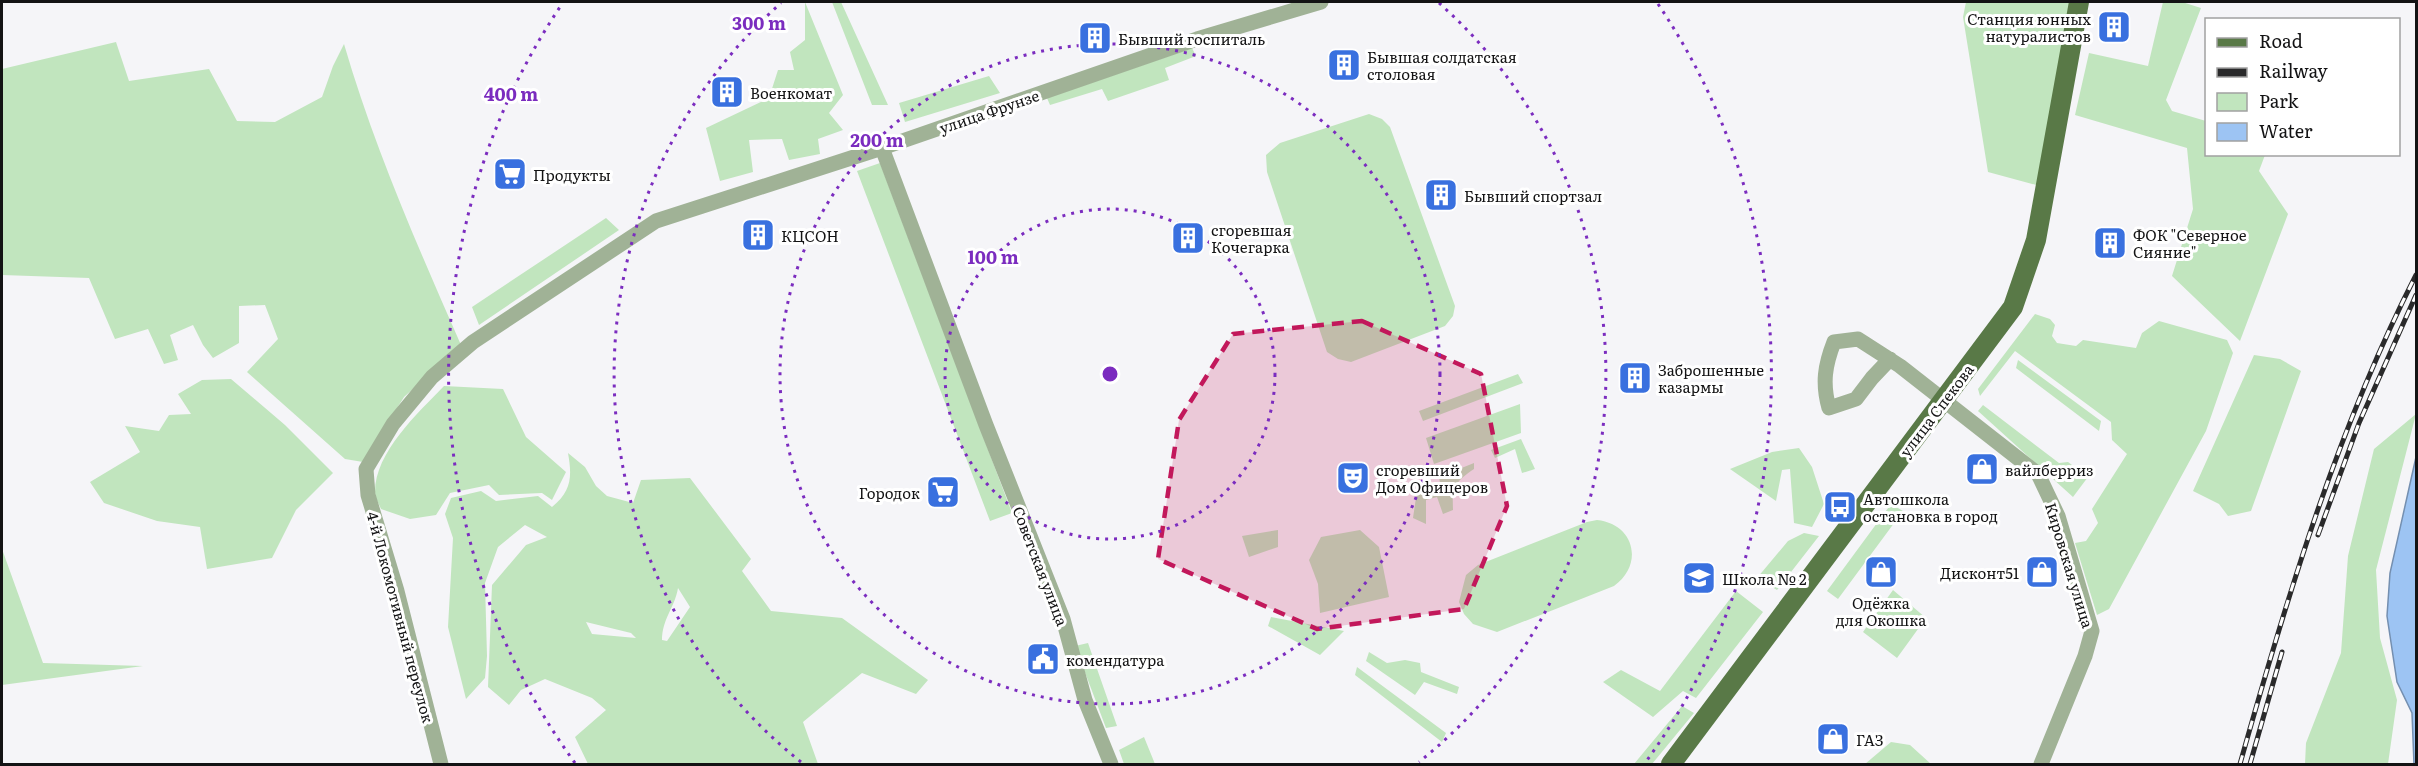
<svg xmlns="http://www.w3.org/2000/svg" width="2418" height="766" font-family="Literata,serif">
	<style>
		.green { fill: #c1e5be; fill-rule: evenodd }
		.water { fill: #9dc4f3; stroke: #748fb0; stroke-width: 1.5 }
		.lines { fill: none; stroke-linecap: round; stroke-linejoin: round }
		.minor { stroke: #a0b296; stroke-width: 15 }
		.major { stroke: #597947; stroke-width: 20 }
		.rail-casing { stroke: #2a2a2b; stroke-width: 5 }
		.rail { stroke: #fff; stroke-width: 3; stroke-dasharray: 9; stroke-linecap: butt }
		.marked { fill: #c2185b; fill-opacity: 0.2; stroke: #c2185b; stroke-width: 4.5; stroke-dasharray: 12 8; stroke-linejoin: round }
		.ring { fill: none; stroke: #7b2cbf; stroke-width: 3; stroke-dasharray: 3 6 }
		.labels { text-anchor: middle; dominant-baseline: central; stroke-width: 6; stroke-linejoin: round; paint-order: stroke }
		.poi-label { font-size: 15px; fill: #131314; stroke: #fff; text-anchor: start }
		.street-label { font-size: 15px; fill: #131314; stroke: #fff }
		.centre { fill: #7b2cbf; stroke: #fff; stroke-width: 3 }
		.ring-label { font-size: 18px; text-anchor: middle; font-weight: bold; fill: #7b2cbf; stroke: #fff; stroke-width: 6; stroke-linejoin: round; paint-order: stroke }
	</style>
	<rect width="100%" height="100%" fill="#f5f5f8"/>
	<path class="green" d="M805 2 843 95 829 113 843 130 818 139 820 154 789 160 782 139 749 140 753 172 720 181 706 128 769 98 778 70H794L790 52 805 40Z
		M832 2H841L888 105H872Z
		M1966 2H2071L2040 186 1988 172 1963 17Z
		M2163 2H2182L2201 8 2166 100 2172 111 2206 121V154L2265 155 2259 171 2288 214 2240 341 2172 276 2193 209 2187 148 2075 115 2089 53 2148 66Z
		M116 42 129 81 209 69 237 121 275 122 322 97 333 66 344 44C374 147 418 247 461 345L404 397 363 462 345 459 247 372 278 339 265 305 239 306V343L213 358 203 345 193 325 170 335 178 360 164 364 148 329 115 339 89 278 2 275V69Z
		M1192 48 1196 56 1165 68 1169 80 1108 101 1102 89 1050 105 1047 98Z
		M989 76 1000 93 905 122 899 103Z
		M1369 114 1382 119 1390 127 1455 306 1453 316 1445 326 1351 362 1338 359 1327 352 1267 172 1266 155 1280 143Z
		M880 163 1012 513 990 521 857 171Z
		M606 218 619 230 479 325 472 307Z
		M2035 314 2050 319 2055 325 2052 336 2057 343 2076 346 2083 340 2136 348 2142 333 2159 321 2227 340 2233 353 2206 431 2109 609 2097 615 2075 543 2086 541 2098 523 2092 509 2127 454 2112 440 2111 422 2015 351 1980 396 1978 389Z
		M2254 355 2280 359 2301 371 2251 511 2228 516 2219 504 2193 491Z
		M2018 360 2101 421 2099 431 2016 368Z
		M1518 374 1523 383 1423 421 1419 411Z
		M231 379 285 425 333 473 296 510 272 558 207 569 200 527 157 521 104 503 90 482 140 452 125 426 159 431 169 415 191 414 178 394 202 380Z
		M444 386 503 389 526 437 566 472 552 500 542 493 499 495 489 485 450 493 436 515 410 519 381 509C379 504 375 498 375 492 375 452 418 413 444 386Z
		M1520 404 1521 433 1434 464 1426 438Z
		M1983 405 2059 463 2068 462 2088 477 2073 497 1978 411Z
		M2416 414 2376 570 2380 638 2397 700 2388 764H2305L2306 743 2341 653 2348 556 2374 449Z
		M1521 439 1535 469 1522 473 1515 449 1495 458 1491 450Z
		M1799 448 1812 467 1824 504 1812 527 1794 523 1790 469 1782 470 1776 501 1730 469 1772 452Z
		M568 453 585 467 596 486 607 496 633 503 641 480 690 478 751 559 742 571 771 611 842 618 928 680 916 694 862 673 803 722 818 764H588L575 737 606 710 592 698 545 679 521 690 509 705 488 687 492 585 526 545 547 537 525 525 498 547 485 583 487 656 485 678 466 699 448 627 453 538 445 514 451 498 481 491 496 501 538 496 552 507C572 491 572 476 568 453ZM678 588 690 607 667 641 662 640C662 619 675 607 678 588ZM586 622 631 633 636 638 592 634Z
		M1474 463V469C1455 482 1452 487 1453 510L1443 514 1437 497 1426 500V524L1413 518 1417 491 1441 490 1439 477Z
		M1891 504 1903 511 1838 599 1827 591Z
		M1597 520C1635 524 1644 565 1614 586L1497 632 1473 624 1464 614 1459 602 1466 575 1478 565 1587 522Z
		M1278 530V547L1249 557 1242 536Z
		M1360 530 1379 547 1389 597 1320 613 1318 584 1309 560 1321 537Z
		M1804 533 1819 536 1777 590 1757 578 1788 541Z
		M2 549 43 663 143 666 2 685Z
		M1893 590 1926 618 1897 658 1863 632Z
		M1736 591 1763 612 1696 698 1683 691 1653 717 1603 682 1621 670 1660 691Z
		M1271 617 1344 631 1320 655 1268 626Z
		M1088 643 1117 726 1106 728 1075 646Z
		M1369 652 1387 663 1405 660 1420 663 1421 672 1459 687 1457 694 1424 682 1415 695 1366 661Z
		M1357 667 1446 733 1442 742 1355 675Z
		M1682 706 1694 713 1652 764H1634Z
		M1144 737 1155 764H1124L1119 750Z
		M1891 742 1910 745 1931 764H1865Z"/>
	<path class="water" d="M2416 457V764H2414L2412 713 2397 682 2387 616 2390 573Z"/>
	<g class="lines">
		<path class="minor" d="M1890 359 1872 378 1856 399 1829 408C1822 383 1825 365 1834 342L1858 339 1900 366 2038 474 2058 516 2092 631 2085 656 2041 764
			M441 764 397 591 368 495 366 469 393 424 432 377 473 342 656 221 882 148
			M1111 764 1085 700 1063 619 986 425 882 148 1197 39 1321 2"/>
		<path class="major" d="M1671 764 2013 307 2036 240 2079 2"/>
		<defs>
			<path id="rail" d="M2318 535 2359 423 2416 295
				M2240 764C2287 597 2337 430 2416 275
				M2250 764 2282 652"/>
		</defs>
		<use href="#rail" class="rail-casing"/>
		<use href="#rail" class="rail"/>
	</g>
	<path class="marked" d="M1362 321 1481 374 1507 506 1464 609 1317 629 1158 559 1179 420 1233 334Z"/>
	<g class="ring">
		<circle cx="1110" cy="374" r="165"/>
		<circle cx="1110" cy="374" r="330"/>
		<path d="M801 762A496 496 0 0 1 781 3M1439 3A496 496 0 0 1 1419 762"/>
		<path d="M575 763A661 661 0 0 1 562 4M1658 4A661 661 0 0 1 1645 763"/>
	</g>
	<defs>
		<symbol id="building-square" viewBox="-11 -11 22 22"><rect x="-9" y="-9" width="18" height="18" rx="4" fill="#3970df" stroke="#fff"/><path d="M-4-6H4V6H1V3H-1V6H-4ZM-2.5-4.3h1.7v1.8h-1.7ZM.8-4.3h1.7v1.8H.8ZM-2.5-1h1.7V.8h-1.7ZM.8-1h1.7V.8H.8Z" fill="#fff"/></symbol>
		<symbol id="supermarket-square" viewBox="-11 -11 22 22"><rect x="-9" y="-9" width="18" height="18" rx="4" fill="#3970df" stroke="#fff"/><path d="M-6-5.5h2.5l.6 2H6L4.5 2H-2.5L-4.4-4H-6ZM-1.5 3.2a1.3 1.3 0 1 0 .1 0ZM3 3.2a1.3 1.3 0 1 0 .1 0Z" fill="#fff"/></symbol>
		<symbol id="shop-square" viewBox="-11 -11 22 22"><rect x="-9" y="-9" width="18" height="18" rx="4" fill="#3970df" stroke="#fff"/><path d="M-5-2.5h2.3a2.7 3.5 0 0 1 5.4 0H5L5.5 6h-11ZM-1.5-2.5h3a1.5 2.3 0 0 0-3 0Z" fill="#fff"/></symbol>
		<symbol id="theatre-square" viewBox="-11 -11 22 22"><rect x="-9" y="-9" width="18" height="18" rx="4" fill="#3970df" stroke="#fff"/><path d="M-5-5.5Q0-4 5-5.5V0Q5 5 0 6Q-5 5-5 0ZM-3.3-2.5H-1v1.5H-3.3ZM1-2.5H3.3v1.5H1ZM-2.8 1Q0 5.5 2.8 1Z" fill="#fff"/></symbol>
		<symbol id="bus-square" viewBox="-11 -11 22 22"><rect x="-9" y="-9" width="18" height="18" rx="4" fill="#3970df" stroke="#fff"/><path d="M-5-6H5V4H4V6H2V4H-2V6H-4V4H-5ZM-3.5-4V0h7V-4ZM-3.5 1.2v1.5H-2V1.2ZM2 1.2v1.5H3.5V1.2Z" fill="#fff"/></symbol>
		<symbol id="school-square" viewBox="-11 -11 22 22"><rect x="-9" y="-9" width="18" height="18" rx="4" fill="#3970df" stroke="#fff"/><path d="M0-5L7-2L0 1L-7-2ZM-4 1L0 2.5L4 1V4Q0 6-4 4Z" fill="#fff"/></symbol>
		<symbol id="civic-square" viewBox="-11 -11 22 22"><rect x="-9" y="-9" width="18" height="18" rx="4" fill="#3970df" stroke="#fff"/><path d="M-.6-6.5H3V-4.5H.6V-3L4-1V1h2V6H-6V1h2V-1L-.6-3ZM-1.2 2.5V6h2.4V2.5Z" fill="#fff"/></symbol>
	</defs>
	<g fill-rule="evenodd">
		<use href="#building-square" x="2095" y="8" width="38" height="38"/>
		<use href="#building-square" x="1076" y="19" width="38" height="38"/>
		<use href="#building-square" x="1325" y="46" width="38" height="38"/>
		<use href="#building-square" x="708" y="73" width="38" height="38"/>
		<use href="#supermarket-square" x="491" y="155" width="38" height="38"/>
		<use href="#building-square" x="1422" y="176" width="38" height="38"/>
		<use href="#building-square" x="739" y="216" width="38" height="38"/>
		<use href="#building-square" x="1169" y="219" width="38" height="38"/>
		<use href="#building-square" x="2091" y="224" width="38" height="38"/>
		<use href="#building-square" x="1616" y="359" width="38" height="38"/>
		<use href="#shop-square" x="1963" y="450" width="38" height="38"/>
		<use href="#theatre-square" x="1334" y="459" width="38" height="38"/>
		<use href="#supermarket-square" x="924" y="473" width="38" height="38"/>
		<use href="#bus-square" x="1821" y="488" width="38" height="38"/>
		<use href="#shop-square" x="1862" y="553" width="38" height="38"/>
		<use href="#shop-square" x="2023" y="553" width="38" height="38"/>
		<use href="#school-square" x="1680" y="559" width="38" height="38"/>
		<use href="#civic-square" x="1024" y="640" width="38" height="38"/>
		<use href="#shop-square" x="1814" y="720" width="38" height="38"/>
	</g>
	<g class="labels">
		<g class="poi-label">
			<text x="2091" y="18" text-anchor="end">Станция юнных<tspan x="2091" dy="17">натуралистов</tspan></text>
			<text x="1118" y="38">Бывший госпиталь</text>
			<text x="1367" y="56">Бывшая солдатская<tspan x="1367" dy="17">столовая</tspan></text>
			<text x="750" y="92">Военкомат</text>
			<text x="533" y="174">Продукты</text>
			<text x="1464" y="195">Бывший спортзал</text>
			<text x="1211" y="229">сгоревшая<tspan x="1211" dy="17">Кочегарка</tspan></text>
			<text x="2133" y="234">ФОК "Северное<tspan x="2133" dy="17">Сияние"</tspan></text>
			<text x="781" y="235">КЦСОН</text>
			<text x="1658" y="369">Заброшенные<tspan x="1658" dy="17">казармы</tspan></text>
			<text x="1376" y="469">сгоревший<tspan x="1376" dy="17">Дом Офицеров</tspan></text>
			<text x="2005" y="469">вайлберриз</text>
			<text x="920" y="492" text-anchor="end">Городок</text>
			<text x="1863" y="498">Автошкола<tspan x="1863" dy="17">остановка в город</tspan></text>
			<text x="2019" y="572" text-anchor="end">Дисконт51</text>
			<text x="1722" y="578">Школа № 2</text>
			<text x="1881" y="602" text-anchor="middle">Одёжка<tspan x="1881" dy="17">для Окошка</tspan></text>
			<text x="1066" y="659">комендатура</text>
			<text x="1856" y="739">ГАЗ</text>
		</g>
		<g class="street-label">
			<text transform="translate(989 111) rotate(-19)">улица Фрунзе</text>
			<text transform="translate(1936 410) rotate(-53)">улица Спекова</text>
			<text transform="translate(2070 565) rotate(73)">Кировская улица</text>
			<text transform="translate(1041 566) rotate(69)">Советская улица</text>
			<text transform="translate(401 617) rotate(75)">4-й Локомотивный переулок</text>
		</g>
	</g>
	<circle cx="1110" cy="374" r="9" class="centre"/>
	<g class="ring-label">
		<text x="759" y="30">300 m</text>
		<text x="511" y="101">400 m</text>
		<text x="877" y="147">200 m</text>
		<text x="993" y="264">100 m</text>
	</g>
	<rect width="2418" height="766" fill="none" stroke="#131314" stroke-width="6"/>
	<rect x="2205" y="18" width="195" height="138" fill="#ffffff" stroke="#a1a1a1" stroke-width="1.5"/>
	<rect x="2217" y="38" width="30" height="9" fill="#597947" stroke="#a1a1a1" stroke-width="1.5"/>
	<text x="2259" y="48" font-size="18" fill="#131314">Road</text>
	<rect x="2217" y="68" width="30" height="9" fill="#2a2a2b" stroke="#a1a1a1" stroke-width="1.5"/>
	<text x="2259" y="78" font-size="18" fill="#131314">Railway</text>
	<rect x="2217" y="93" width="30" height="18" fill="#c1e5be" stroke="#a1a1a1" stroke-width="1.5"/>
	<text x="2259" y="108" font-size="18" fill="#131314">Park</text>
	<rect x="2217" y="123" width="30" height="18" fill="#9dc4f3" stroke="#a1a1a1" stroke-width="1.5"/>
	<text x="2259" y="138" font-size="18" fill="#131314">Water</text>
</svg>
